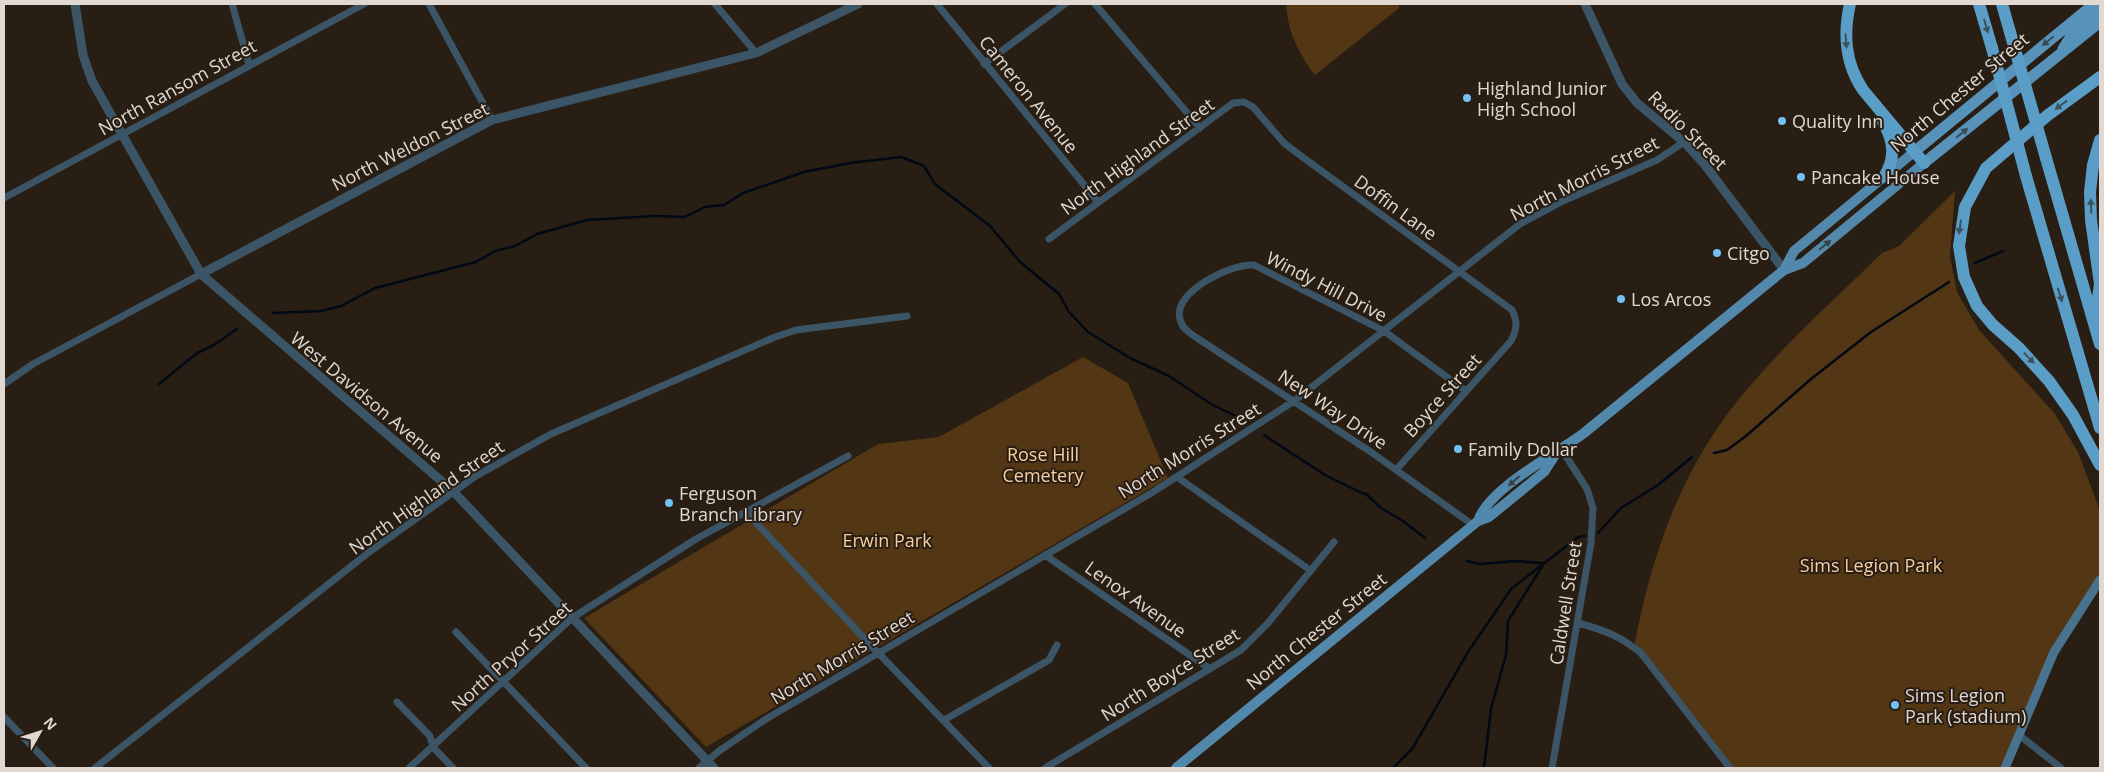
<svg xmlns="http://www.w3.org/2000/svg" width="2104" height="772" font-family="'Open Sans',sans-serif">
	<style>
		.green { fill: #533614 }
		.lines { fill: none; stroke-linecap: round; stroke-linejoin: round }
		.stream { stroke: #000914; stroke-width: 2.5 }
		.minor { stroke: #3b5566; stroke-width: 7 }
		.tertiary { stroke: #3b5566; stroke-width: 9 }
		.secondary { stroke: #48728d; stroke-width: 9 }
		.primary { stroke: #5288ab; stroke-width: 10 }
		.trunk { stroke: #5692b9; stroke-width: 11 }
		.motorway { stroke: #5a9dc7; stroke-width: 12 }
		.motorway-bridge { stroke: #5a9dc7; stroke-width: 12 }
		.oneway { fill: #3d515b }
		.oneway2 { fill: #3b4c55 }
		.oneway3 { fill: #374348 }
		.poi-dot { fill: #71c1f4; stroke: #291e13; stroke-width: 2 }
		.labels { text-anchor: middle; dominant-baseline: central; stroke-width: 4; stroke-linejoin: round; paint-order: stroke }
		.street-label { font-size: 18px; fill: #e0d8d1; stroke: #291e13 }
		.poi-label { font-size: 18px; fill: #e0d8d1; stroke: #291e13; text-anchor: start }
		.park-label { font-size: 18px; fill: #f8cea3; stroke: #291e13 }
	</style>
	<rect width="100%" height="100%" fill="#291e13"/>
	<path class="green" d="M1286 4H1399V8L1315 75C1298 52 1288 33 1286 4Z
		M1955 191 1950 257 1957 292 1979 330 2055 414 2078 452 2100 511V580L2076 614 2005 768H1730L1634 648C1650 558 1681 470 1739 399 1782 346 1834 300 1882 253L1899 246Z
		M1083 357 1128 383 1168 478 706 747 584 618 878 444 939 437Z"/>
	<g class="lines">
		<path class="stream" d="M1975 263 2003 251
			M273 313 321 311 341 306 375 288 476 262 495 251 515 246 537 234 587 220 654 216 685 217 705 207 724 205 743 193 804 172 850 163 901 157 924 166 935 184 990 226 1020 262 1059 294 1069 312 1088 332 1130 358 1169 376 1211 404 1244 420
			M159 384 197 353 214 345 237 329
			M1264 435 1325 475 1364 494 1365 493 1381 508 1403 521 1425 538
			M1714 453 1727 450 1746 436 1811 379 1871 332 1949 282
			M1598 533 1621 508 1658 485 1692 457
			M1467 561 1480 564 1515 561 1542 563
			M1393 768 1412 749 1468 652 1511 589 1578 537 1585 536
			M1484 768 1491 709 1506 655 1508 621 1543 565"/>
		<path class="minor" d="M232 4 249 64
			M429 4 492 120
			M715 4 756 53
			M937 4 1098 202
			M1095 4 1200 128
			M984 64 1065 4
			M4 198 364 4
			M1049 239 1233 103 1244 102 1253 107 1284 143 1297 153 1512 310C1518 322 1517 329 1511 341L1396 470
			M4 384 33 364 201 274
			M1466 391 1384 331 1254 265C1232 263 1172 292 1180 319 1182 329 1190 333 1197 338L1371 452 1473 525
			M1177 477 1310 570
			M746 512 862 636 989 768
			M1045 555 1210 669
			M1578 623C1604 630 1620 636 1641 653L1730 768
			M456 632 586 768
			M397 702 430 736 433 747 453 768
			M4 717 53 768
			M944 720 1049 660 1057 645
			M2019 735 2061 768
			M95 768 368 553 476 476 551 434 775 337 796 330 907 316
			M409 768 572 618 696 539 848 456
			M699 768 719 751 766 719 1153 492 1294 401 1520 224 1563 201 1657 160 1684 142
			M1045 768 1241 650 1268 623 1334 542
			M1552 768 1591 543 1593 508 1587 489 1562 450"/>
		<path class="tertiary" d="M75 4 83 55 92 81 201 274 453 491 714 768
			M1585 4 1622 84 1637 103 1684 142 1705 165 1784 270
			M201 274 492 120 756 53 858 4"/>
		<path class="secondary" d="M2005 768 2054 652 2100 580"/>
		<path class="primary" d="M1784 270 1794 251 1914 152
			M1478 521C1489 488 1556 454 1584 433L1784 270 1803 263 1924 163
			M1176 768 1478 521 1489 517 1544 472 1555 455"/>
		<path class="trunk" d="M2063 49 2073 33 2100 9
			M1914 152 2094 4
			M1924 163 2100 22"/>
		<path class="motorway" d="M1850 4C1843 35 1845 63 1863 90L1924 163
			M1979 4 1992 48
			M2002 4 2010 32
			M2100 77 2048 115 1986 168 1965 207 1959 246 1964 277 1977 306 1993 325 2019 348 2049 381 2073 415 2100 465
			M1883 122C1894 141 1896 158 1884 177
			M2046 158 2100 344
			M2026 176 2100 428
			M2095 319 2100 284 2091 220 2090 192 2093 165 2100 140"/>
		<path class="motorway-bridge" d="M2010 32 2046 158
			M1992 48 2026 176"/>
	</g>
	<defs><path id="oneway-solid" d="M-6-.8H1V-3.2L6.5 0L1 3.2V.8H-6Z" transform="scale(1.25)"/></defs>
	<g class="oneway">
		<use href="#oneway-solid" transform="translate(1986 26) rotate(74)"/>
		<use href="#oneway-solid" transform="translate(1846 41) rotate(86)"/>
		<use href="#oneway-solid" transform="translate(2061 105) rotate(144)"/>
		<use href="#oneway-solid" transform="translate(2091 206) rotate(-92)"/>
		<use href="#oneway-solid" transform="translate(1960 227) rotate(98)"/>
		<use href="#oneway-solid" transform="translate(2060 295) rotate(73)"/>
		<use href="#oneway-solid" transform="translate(2029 358) rotate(46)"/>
	</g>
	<g class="oneway2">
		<use href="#oneway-solid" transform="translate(2048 41) rotate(141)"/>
		<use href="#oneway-solid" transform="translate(1962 133) rotate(-39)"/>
	</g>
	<g class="oneway3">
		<use href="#oneway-solid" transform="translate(1825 245) rotate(-39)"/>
		<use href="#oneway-solid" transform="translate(1514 481) rotate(139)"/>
	</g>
	<g class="poi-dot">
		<circle cx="1467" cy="98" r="5"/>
		<circle cx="1782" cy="121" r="5"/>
		<circle cx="1801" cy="177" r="5"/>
		<circle cx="1717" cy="253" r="5"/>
		<circle cx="1621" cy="299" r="5"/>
		<circle cx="1458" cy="449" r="5"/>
		<circle cx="669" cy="503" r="5"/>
		<circle cx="1895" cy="705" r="5"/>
	</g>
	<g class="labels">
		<g class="street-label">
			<text transform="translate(177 87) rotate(-29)">North Ransom Street</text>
			<text transform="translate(1959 92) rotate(-40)">North Chester Street</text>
			<text transform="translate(1029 94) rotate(51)">Cameron Avenue</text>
			<text transform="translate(1688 130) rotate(45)">Radio Street</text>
			<text transform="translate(410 146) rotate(-27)">North Weldon Street</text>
			<text transform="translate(1137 156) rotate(-36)">North Highland Street</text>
			<text transform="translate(1584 178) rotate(-27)">North Morris Street</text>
			<text transform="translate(1396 207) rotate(36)">Doffin Lane</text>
			<text transform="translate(1327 286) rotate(27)">Windy Hill Drive</text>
			<text transform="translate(1442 395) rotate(-48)">Boyce Street</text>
			<text transform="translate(367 397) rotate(40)">West Davidson Avenue</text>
			<text transform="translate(1333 409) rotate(34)">New Way Drive</text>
			<text transform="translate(1189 450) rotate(-32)">North Morris Street</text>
			<text transform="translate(426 497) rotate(-35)">North Highland Street</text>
			<text transform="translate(1136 599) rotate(35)">Lenox Avenue</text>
			<text transform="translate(1565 603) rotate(-81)">Caldwell Street</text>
			<text transform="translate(1316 631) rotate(-39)">North Chester Street</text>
			<text transform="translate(511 656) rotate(-42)">North Pryor Street</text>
			<text transform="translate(842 657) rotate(-31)">North Morris Street</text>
			<text transform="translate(1170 674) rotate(-32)">North Boyce Street</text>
		</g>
		<g class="poi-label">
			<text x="1477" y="88">Highland Junior<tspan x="1477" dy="21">High School</tspan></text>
			<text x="1792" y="121">Quality Inn</text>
			<text x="1811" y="177">Pancake House</text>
			<text x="1727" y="253">Citgo</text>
			<text x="1631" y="299">Los Arcos</text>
			<text x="1468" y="449">Family Dollar</text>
			<text x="679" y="493">Ferguson<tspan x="679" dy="21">Branch Library</tspan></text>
			<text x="1905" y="695">Sims Legion<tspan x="1905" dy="21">Park (stadium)</tspan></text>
		</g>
		<g class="park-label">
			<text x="1043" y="454">Rose Hill<tspan x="1043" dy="21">Cemetery</tspan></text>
			<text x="887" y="540">Erwin Park</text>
			<text x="1871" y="565">Sims Legion Park</text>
		</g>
	</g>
	<rect width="2104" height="772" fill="none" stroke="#e0d8d1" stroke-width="10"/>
	<g transform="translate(40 732) rotate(51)" stroke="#291e13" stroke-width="4" paint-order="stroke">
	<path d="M0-4L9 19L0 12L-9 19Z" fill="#e0d8d1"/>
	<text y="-8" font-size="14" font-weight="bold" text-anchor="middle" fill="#e0d8d1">N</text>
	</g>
</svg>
